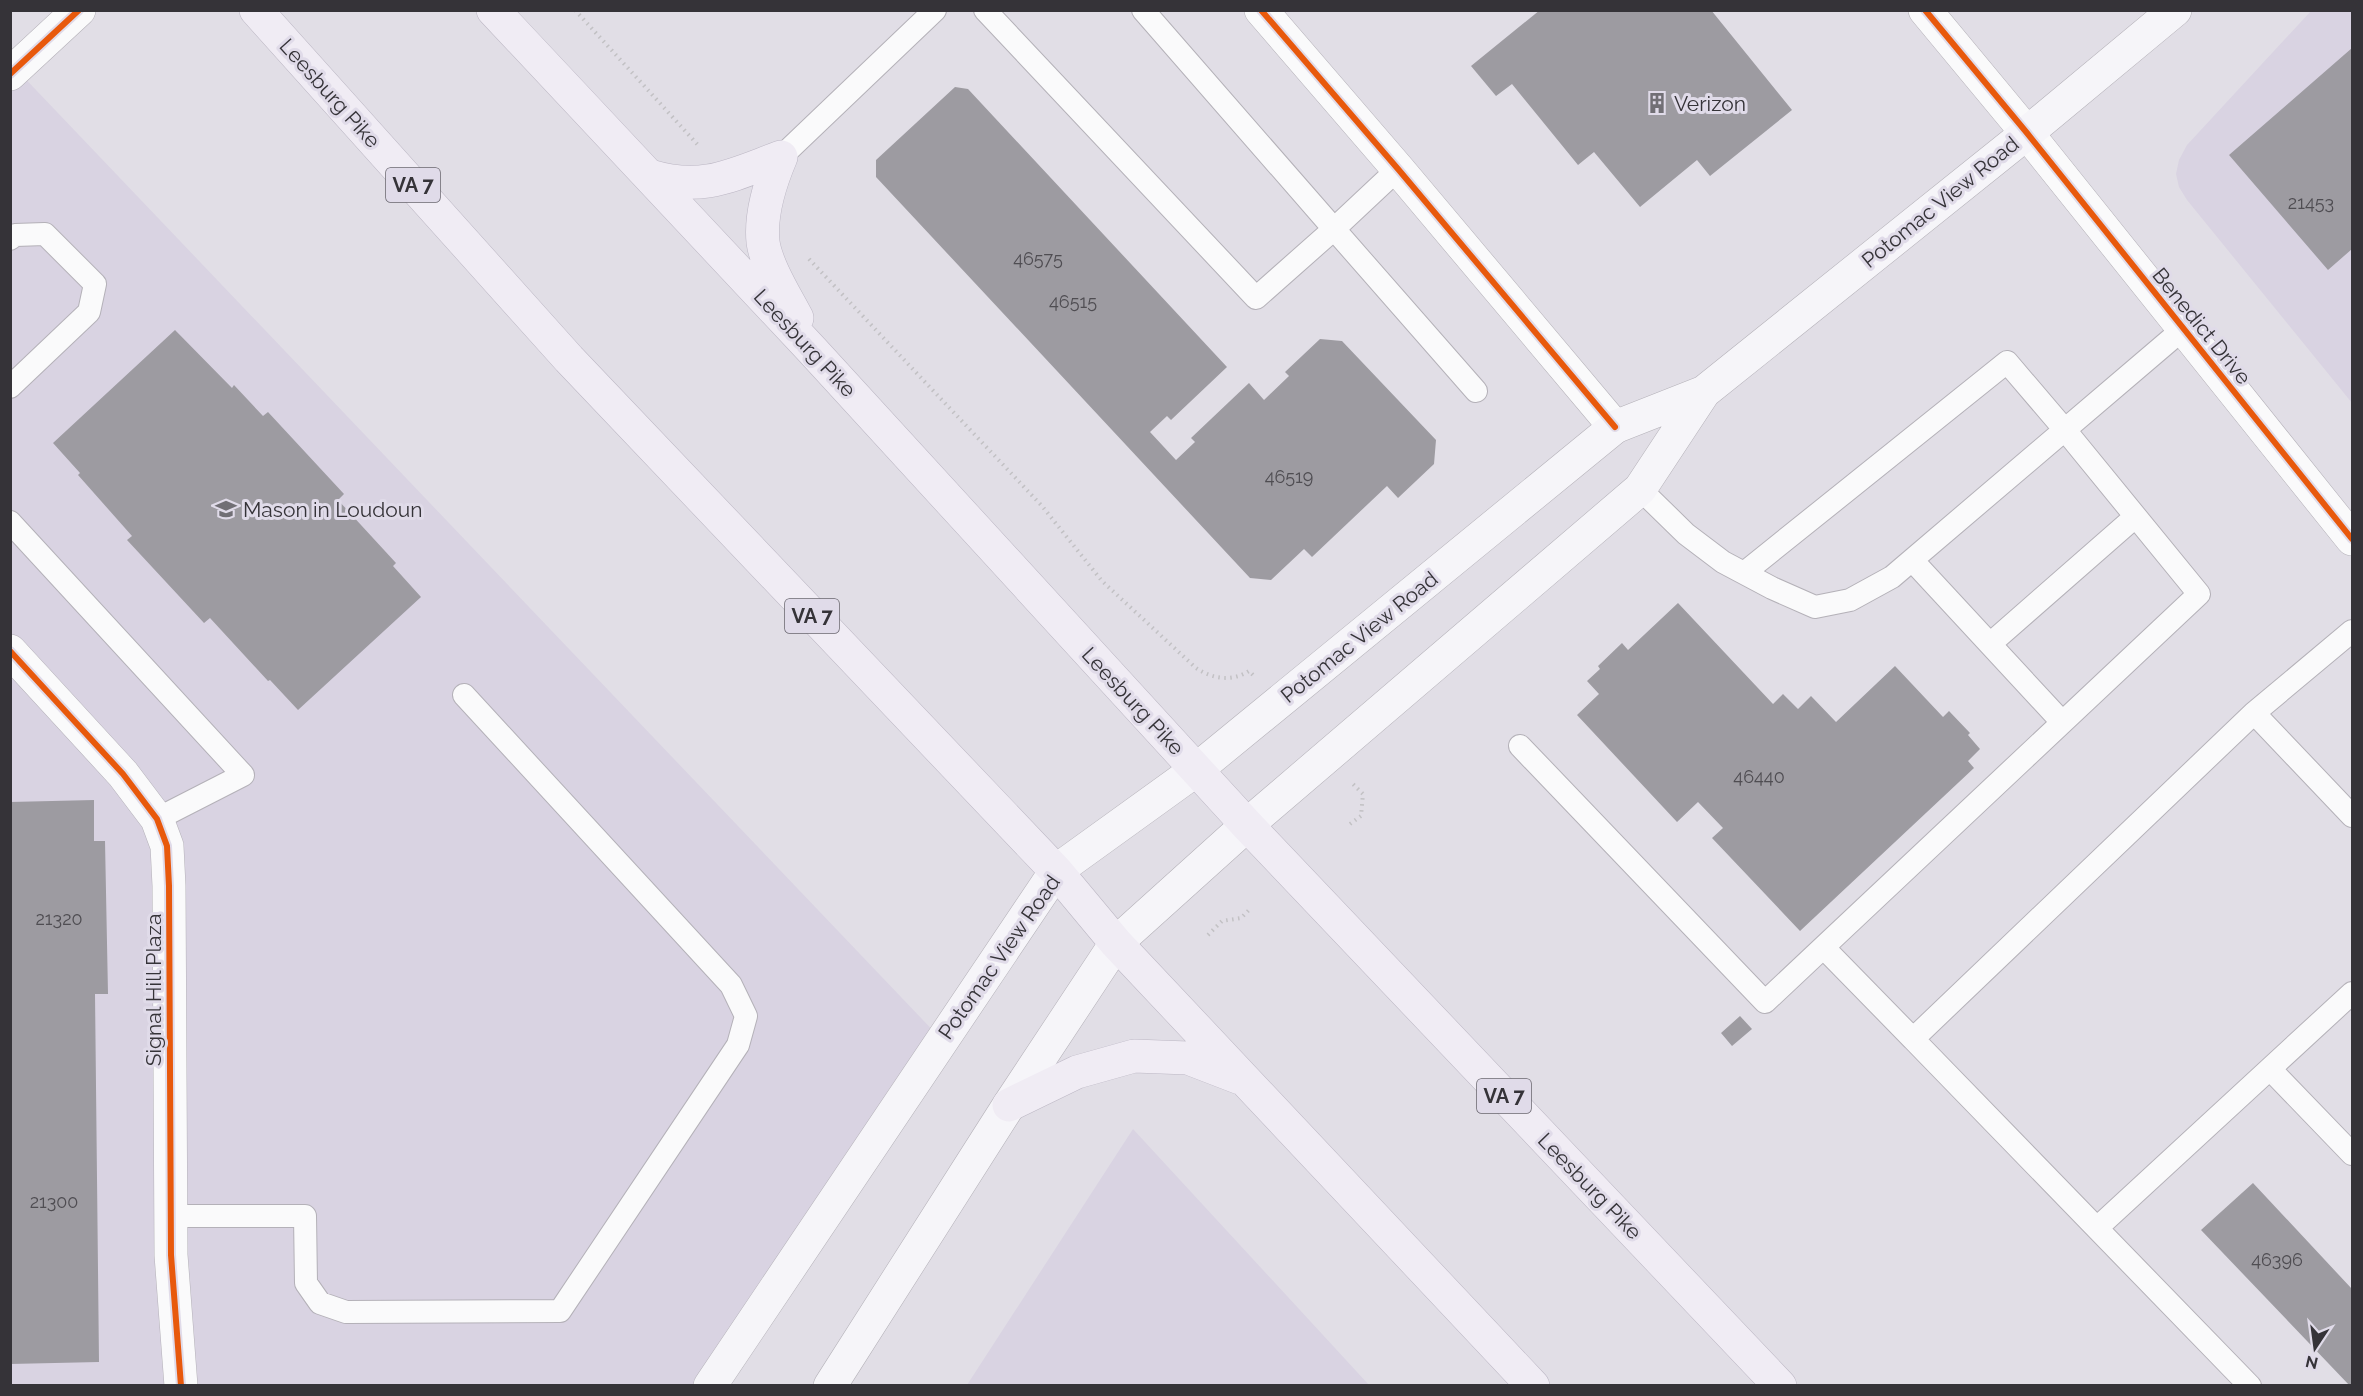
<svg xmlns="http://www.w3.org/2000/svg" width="2363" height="1396" font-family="Raleway,sans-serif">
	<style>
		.built { fill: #d9d3e2 }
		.building { fill: #9d9ba1 }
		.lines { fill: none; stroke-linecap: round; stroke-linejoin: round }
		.service-casing { stroke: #b4b1b8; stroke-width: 24 }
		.minor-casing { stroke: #b4b1b8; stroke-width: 34 }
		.tertiary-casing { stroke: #b4b1b8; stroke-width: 34 }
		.secondary-casing { stroke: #b4b1b8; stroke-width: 34 }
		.trunk-casing { stroke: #bcb7c4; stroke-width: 34 }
		.path { stroke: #c2c1c4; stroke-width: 4; stroke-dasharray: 1.5 4.5; stroke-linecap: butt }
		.service { stroke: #fafafb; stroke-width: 22 }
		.minor { stroke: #fafafb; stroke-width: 33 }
		.tertiary { stroke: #fafafb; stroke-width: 33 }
		.secondary { stroke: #f6f5f9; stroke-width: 33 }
		.trunk { stroke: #f0ecf4; stroke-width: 33 }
		.cycleway-casing { stroke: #e0dbe9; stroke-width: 10 }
		.cycleway { stroke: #e8590c; stroke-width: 6 }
		.labels { text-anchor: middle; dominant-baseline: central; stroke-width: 6; stroke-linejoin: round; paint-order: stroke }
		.number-label { font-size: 18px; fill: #4f4d52 }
		.shield { fill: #e0dbe9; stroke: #68656d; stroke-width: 1.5 }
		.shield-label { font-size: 20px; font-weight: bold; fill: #353338 }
		.street-label { font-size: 21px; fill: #353338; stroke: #e0dbe9 }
		.poi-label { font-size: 21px; fill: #353338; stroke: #e0dbe9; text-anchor: start }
	</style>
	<rect width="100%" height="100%" fill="#e1dee6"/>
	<path class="built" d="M2311 11H2352V403L2187 200 2179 187 2176 174 2179 160 2187 145Z
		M16 69 942 1040 710 1385 11 1386 10 74Z
		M1133 1129 1369 1385H967Z"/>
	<path class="building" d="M1540 10H1711L1792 110 1710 176 1697 160 1640 207 1594 152 1578 165 1512 84 1496 96 1471 66Z
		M2352 48V249L2328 270 2229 155Z
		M955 87 968 89 1227 367 1171 420 1167 416 1150 432 1176 460 1195 442 1191 438 1249 383 1264 400 1289 376 1285 372 1320 339 1342 341 1436 440 1434 464 1398 498 1387 486 1312 557 1304 549 1271 580 1250 578 876 177V160Z
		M175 330 232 388 234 385 263 416 268 412 344 494 338 500 396 563 393 566 421 597 298 710 270 680 268 681 210 618 204 623 127 540 132 536 78 475 80 473 53 443Z
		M1678 603 1773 704 1783 694 1798 709 1811 696 1836 722 1895 666 1943 717 1949 711 1970 733 1968 735 1980 749 1968 761 1974 768 1800 931 1712 838 1723 828 1698 802 1677 822 1577 715 1599 694 1587 681 1600 669 1598 666 1622 643 1628 650Z
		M94 800V841H105L108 994H95L99 1362 10 1364V802Z
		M1740 1016 1752 1029 1732 1046 1721 1033Z
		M2253 1183 2352 1289V1386H2350L2201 1230Z"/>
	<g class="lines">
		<defs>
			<path id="service" d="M985 10 1256 298 1334 229 1476 391
				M1143 10 1334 229 1398 169
				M781 157 935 10
				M10 239 15 235 45 234 95 284 89 312 10 387
				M1640 489 1686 534 1723 562 1772 588 1815 607 1850 600 1892 577 2183 329
				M10 522 243 775 157 819
				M1912 560 2062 722
				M1990 644 2135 517
				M2254 713 2352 816
				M1520 746 1765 1002 2199 594 2065 430 2007 362 1744 573
				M1824 948 1913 1039
				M2270 1069 2352 1154
				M171 1216H305L306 1283 320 1303 346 1312 560 1311 738 1045 746 1016 731 985 464 695
				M2097 1228 2352 993
				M2250 1386 1913 1039 2254 713 2352 631"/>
			<path id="minor" d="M1261 10 1398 169 1615 427
				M1925 10 2027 133
				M10 74 79 10
				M10 651 123 774 157 819 167 846 169 886 171 1255 181 1386"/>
			<path id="tertiary" d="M2027 133 2352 539"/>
			<path id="secondary" d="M710 1386 1056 871 1196 770 1615 427 1704 392 2027 133 2175 10
				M830 1386 1009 1105 1116 943 1247 825 1640 489 1704 392"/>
			<path id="trunk" d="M256 10 569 359 1056 871 1116 943 1533 1386
				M493 10 812 350 1247 825 1780 1386
				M781 157C770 183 760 213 763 242 766 265 786 297 797 318
				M650 176C703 192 732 175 781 157
				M1009 1105 1077 1072 1134 1056 1188 1058 1240 1078"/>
		</defs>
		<use href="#service" class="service-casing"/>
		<use href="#minor" class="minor-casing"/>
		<use href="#tertiary" class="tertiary-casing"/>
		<use href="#secondary" class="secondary-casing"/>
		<use href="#trunk" class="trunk-casing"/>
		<path class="path" d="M575 10 698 145
			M809 259 1042 506 1102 581 1196 668C1212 679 1232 682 1249 671L1254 676
			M1350 824 1361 816 1363 794 1353 784
			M1208 935 1222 921 1241 918 1250 909"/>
		<use href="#service" class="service"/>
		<use href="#minor" class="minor"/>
		<use href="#tertiary" class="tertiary"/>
		<use href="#secondary" class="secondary"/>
		<use href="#trunk" class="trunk"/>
		<defs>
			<path id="cycleway" d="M1261 10 1398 169 1615 427
				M1925 10 2027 133 2352 539
				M10 74 79 10
				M10 651 123 774 157 819 167 846 169 886 171 1255 181 1386"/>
		</defs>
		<use href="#cycleway" class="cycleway-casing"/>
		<use href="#cycleway" class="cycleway"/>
	</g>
	<defs>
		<symbol id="building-bare" viewBox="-9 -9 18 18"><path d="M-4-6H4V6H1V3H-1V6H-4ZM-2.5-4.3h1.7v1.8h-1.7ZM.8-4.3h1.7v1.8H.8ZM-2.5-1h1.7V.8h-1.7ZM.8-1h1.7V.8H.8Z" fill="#716f75" stroke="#e0dbe9" stroke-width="2.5" paint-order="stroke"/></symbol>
		<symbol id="university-bare" viewBox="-9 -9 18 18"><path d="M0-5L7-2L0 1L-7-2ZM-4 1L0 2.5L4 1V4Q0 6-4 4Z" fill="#716f75" stroke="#e0dbe9" stroke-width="2.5" paint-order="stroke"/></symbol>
	</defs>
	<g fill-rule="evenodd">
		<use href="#building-bare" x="1642" y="88" width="30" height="30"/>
		<use href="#university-bare" x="211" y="494" width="30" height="30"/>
	</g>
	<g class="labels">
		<g class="number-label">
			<text x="2311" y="202">21453</text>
			<text x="1038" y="258">46575</text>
			<text x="1073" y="301">46515</text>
			<text x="1289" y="476">46519</text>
			<text x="1759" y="776">46440</text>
			<text x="59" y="918">21320</text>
			<text x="54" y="1201">21300</text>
			<text x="2277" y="1259">46396</text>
		</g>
		<g class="shield">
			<rect x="386" y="168" width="54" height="34" rx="4.5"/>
			<rect x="785" y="599" width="54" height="34" rx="4.5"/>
			<rect x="1477" y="1079" width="54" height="34" rx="4.5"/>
		</g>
		<g class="shield-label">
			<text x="413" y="185">VA 7</text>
			<text x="812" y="616">VA 7</text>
			<text x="1504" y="1096">VA 7</text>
		</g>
		<g class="street-label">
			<text transform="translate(330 93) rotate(48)">Leesburg Pike</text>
			<text transform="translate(1940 202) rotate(-39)">Potomac View Road</text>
			<text transform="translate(2202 326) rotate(51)">Benedict Drive</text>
			<text transform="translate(805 343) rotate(47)">Leesburg Pike</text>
			<text transform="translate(1359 637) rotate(-39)">Potomac View Road</text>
			<text transform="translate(1133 701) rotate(47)">Leesburg Pike</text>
			<text transform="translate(999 957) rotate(-55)">Potomac View Road</text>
			<text transform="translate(153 990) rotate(-90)">Signal Hill Plaza</text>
			<text transform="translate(1590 1186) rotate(46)">Leesburg Pike</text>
		</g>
		<g class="poi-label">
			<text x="1674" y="103">Verizon</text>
			<text x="243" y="509">Mason in Loudoun</text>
		</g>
	</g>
	<rect width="2363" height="1396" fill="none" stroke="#353338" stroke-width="24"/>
	<g transform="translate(2315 1348) rotate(193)" stroke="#e0dbe9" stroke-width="4.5" paint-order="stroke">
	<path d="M0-4.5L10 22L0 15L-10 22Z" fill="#353338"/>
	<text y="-9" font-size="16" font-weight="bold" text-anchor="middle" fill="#353338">N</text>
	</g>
</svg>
